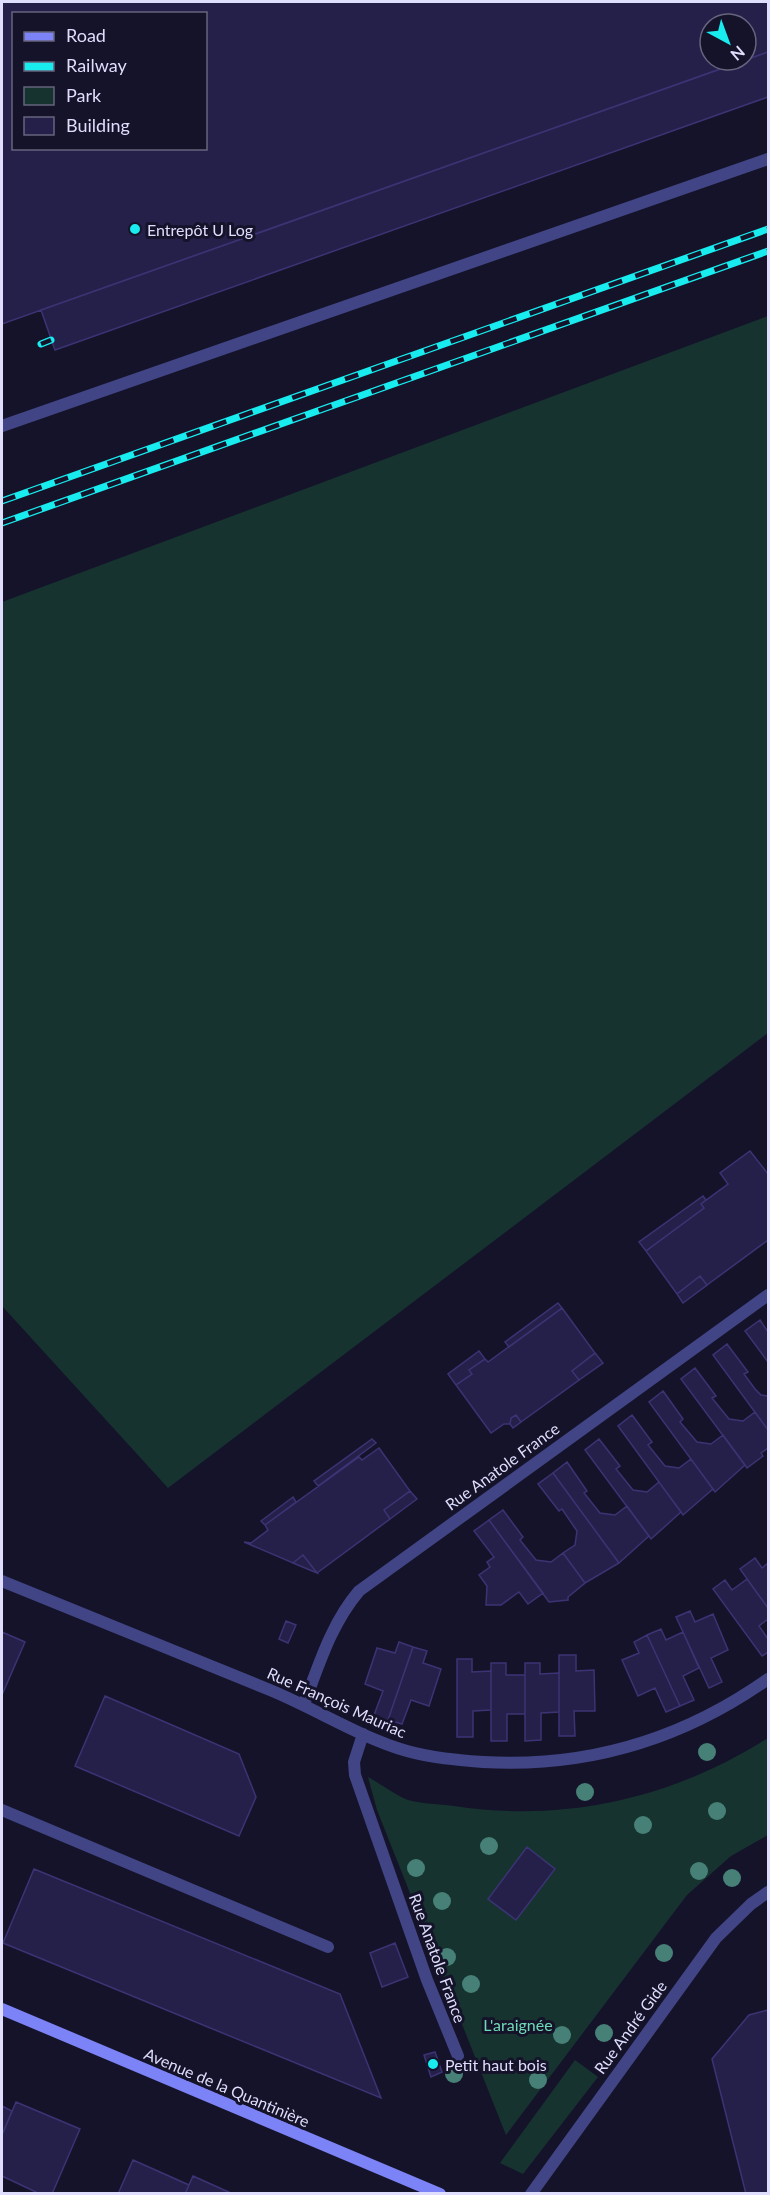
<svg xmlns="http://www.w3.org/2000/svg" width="770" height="2195" font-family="Lato,sans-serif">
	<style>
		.green { fill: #163330 }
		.building { fill: #252049; stroke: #3b3474; stroke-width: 1.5; fill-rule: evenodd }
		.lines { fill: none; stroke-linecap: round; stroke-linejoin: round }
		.lane { stroke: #414585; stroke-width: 12 }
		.street { stroke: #414585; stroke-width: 12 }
		.secondary { stroke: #7c83f6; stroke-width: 12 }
		.rail-casing { stroke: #18ecef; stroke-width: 7 }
		.rail { stroke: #15132a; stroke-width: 4.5; stroke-dasharray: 14; stroke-linecap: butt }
		.tree { fill: #468076 }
		.poi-dot { fill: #18ecef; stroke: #15132a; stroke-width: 2 }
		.labels { text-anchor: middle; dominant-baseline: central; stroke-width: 6; stroke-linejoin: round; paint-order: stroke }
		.poi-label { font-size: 16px; fill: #dfdefd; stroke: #15132a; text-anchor: start }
		.street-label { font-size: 16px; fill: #dfdefd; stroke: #15132a }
		.park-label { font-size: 16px; fill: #6ed9b5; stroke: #15132a }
	</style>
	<rect width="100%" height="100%" fill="#15132a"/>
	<path class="green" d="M768 316V1033L168 1488 2 1306V602Z
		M768 1738V1835L731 1856 687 1895 506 2135 377 1810 368 1777C381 1784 395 1795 408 1800 422 1804 439 1804 454 1806 566 1823 673 1798 768 1738Z
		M575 2060 598 2077 523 2174 500 2163Z"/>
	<path class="building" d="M2 2H768V52L746 60V24H710V60H746L2 324ZM14 14H206V148H14Z
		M768 52V97L55 350 41 310Z
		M750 1151 768 1174V1240L707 1285 700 1276 677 1294 646 1251 704 1208 701 1204 728 1184 720 1173Z
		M703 1196 706 1200 701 1204 704 1208 646 1251 639 1242Z
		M700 1276 707 1285 683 1303 677 1294Z
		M558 1303 562 1308 509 1347 505 1342Z
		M562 1308 595 1353 572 1371 579 1380 521 1422 516 1415 511 1418 510 1424H504L491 1433 456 1385 472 1374 469 1370 485 1359 488 1362Z
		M760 1320 768 1332V1362L745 1331Z
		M727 1344 748 1372 744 1374 755 1389 761 1395 768 1396V1430L713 1355Z
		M479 1351 485 1359 469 1370 472 1374 456 1385 448 1374Z
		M595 1353 603 1363 579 1380 572 1371Z
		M695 1368 716 1396 712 1398 729 1419 743 1421 755 1412 768 1430V1448L761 1453 763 1456 747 1468 681 1379Z
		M663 1391 683 1419 680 1422 697 1442 711 1444 723 1435 745 1465 715 1492 649 1402Z
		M516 1415 521 1422 513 1428 510 1424 511 1418Z
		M632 1415 652 1442 648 1445 665 1466 679 1468 691 1459 713 1489 683 1515 618 1426Z
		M372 1439 376 1443 318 1486 314 1481Z
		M599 1439 620 1466 616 1469 633 1490 647 1492 659 1482 681 1512 651 1539 585 1450Z
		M379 1448 410 1491 384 1510 390 1519 317 1573 303 1555 293 1563 244 1542 251 1543 268 1530 265 1525 359 1457 362 1460Z
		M567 1462 587 1491 584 1493 600 1513 615 1515 627 1506 649 1536 619 1563 553 1473Z
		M553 1473 619 1563 585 1583 563 1553 575 1545 577 1531 562 1509 559 1511 538 1484Z
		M410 1491 417 1499 390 1519 384 1510Z
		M293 1497 296 1502 265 1525 261 1521Z
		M503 1510 523 1537 520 1540 536 1560 551 1562 563 1553 585 1583 568 1597V1600L549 1602 489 1520Z
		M489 1520 543 1593 528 1604 519 1592 501 1605H486L487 1586 479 1575 490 1567 487 1562 494 1557 474 1531Z
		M303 1555 317 1573 293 1563Z
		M755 1558 762 1568 768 1563V1608L740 1569Z
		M747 1579 768 1608V1619L759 1626 768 1639V1652L762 1656 713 1589 725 1580 732 1590Z
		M690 1611 695 1622 713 1614 728 1650 711 1658 722 1682 709 1688 676 1617Z
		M286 1621 296 1625 288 1643 279 1639Z
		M661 1629 666 1640 683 1632 699 1668 683 1676 694 1700 680 1706 647 1635Z
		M2 1632 25 1642 2 1695Z
		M647 1635 680 1706 666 1712 655 1688 638 1696 622 1660 639 1653 634 1642Z
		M399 1642 413 1647 388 1720 374 1715 383 1691 365 1684 377 1648 395 1653Z
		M413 1647 427 1651 423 1663 441 1669 429 1706 411 1700 402 1724 388 1720Z
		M559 1655H576V1671L594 1670 595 1711H574L575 1736H559Z
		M457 1659H472V1672L491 1671V1710L473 1711V1737H457Z
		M491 1663H506V1675H525V1714H507V1741H491Z
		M525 1663H540V1674L559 1673V1712L541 1713V1740L525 1741Z
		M105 1696 239 1754 256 1797 239 1836 75 1766Z
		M527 1847 555 1869 516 1920 488 1899Z
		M34 1869 340 1994 381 2098 3 1943Z
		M395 1943 408 1977 382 1987 370 1953Z
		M768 2010V2194H746L712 2059 749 2015Z
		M435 2052 442 2072 431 2077 424 2055Z
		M16 2102 80 2129 52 2194H40L2 2176V2135Z
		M2 2106 12 2111 2 2135Z
		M133 2160 189 2185 185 2194H118Z
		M193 2176 233 2194H185Z"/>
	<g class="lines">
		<path class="lane" d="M2 426 768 159"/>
		<path class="street" d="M2 1581C91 1617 181 1654 270 1690 316 1709 359 1737 407 1751 432 1758 457 1760 483 1762 587 1768 683 1739 768 1679
			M304 1704C319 1665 331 1624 359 1591L768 1295
			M363 1734 354 1762 355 1775 427 1980 458 2056
			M2 1810 328 1947
			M531 2194 716 1938 751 1904 768 1892"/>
		<path class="secondary" d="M2 2009 440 2194"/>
		<defs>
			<path id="rail" d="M41 344 51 340
				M2 501 768 229
				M2 523 768 251"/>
		</defs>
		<use href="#rail" class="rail-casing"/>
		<use href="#rail" class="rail"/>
	</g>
	<g class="tree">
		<circle cx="707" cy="1752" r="9"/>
		<circle cx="585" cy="1792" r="9"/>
		<circle cx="717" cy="1811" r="9"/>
		<circle cx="643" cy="1825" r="9"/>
		<circle cx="489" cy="1846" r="9"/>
		<circle cx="416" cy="1868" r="9"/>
		<circle cx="699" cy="1871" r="9"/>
		<circle cx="732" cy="1878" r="9"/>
		<circle cx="442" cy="1901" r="9"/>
		<circle cx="664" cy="1953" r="9"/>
		<circle cx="447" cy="1957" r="9"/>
		<circle cx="471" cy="1984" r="9"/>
		<circle cx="604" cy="2033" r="9"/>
		<circle cx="562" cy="2035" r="9"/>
		<circle cx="454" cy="2074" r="9"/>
		<circle cx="538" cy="2080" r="9"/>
	</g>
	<g class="poi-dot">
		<circle cx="135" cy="229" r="6"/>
		<circle cx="433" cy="2064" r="6"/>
	</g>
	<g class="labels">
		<g class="poi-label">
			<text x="147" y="229">Entrepôt U Log</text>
			<text x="445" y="2064">Petit haut bois</text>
		</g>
		<g class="street-label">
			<text transform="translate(502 1466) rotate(-36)">Rue Anatole France</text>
			<text transform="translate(337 1702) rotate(24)">Rue François Mauriac</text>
			<text transform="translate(438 1958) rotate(70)">Rue Anatole France</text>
			<text transform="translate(630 2027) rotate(-54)">Rue André Gide</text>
			<text transform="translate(227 2087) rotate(23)">Avenue de la Quantinière</text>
		</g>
		<g class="park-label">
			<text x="518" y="2024">L'araignée</text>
		</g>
	</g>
	<rect width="770" height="2195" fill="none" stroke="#dfdefd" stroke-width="6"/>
	<rect x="12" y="12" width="195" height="138" fill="#15132a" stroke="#66647e" stroke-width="1.5"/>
	<rect x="24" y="32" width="30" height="9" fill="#7c83f6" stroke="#66647e" stroke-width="1.5"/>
	<text x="66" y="42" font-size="18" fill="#dfdefd">Road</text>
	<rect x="24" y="62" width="30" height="9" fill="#18ecef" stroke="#66647e" stroke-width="1.5"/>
	<text x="66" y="72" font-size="18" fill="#dfdefd">Railway</text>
	<rect x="24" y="87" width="30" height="18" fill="#163330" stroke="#66647e" stroke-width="1.5"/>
	<text x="66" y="102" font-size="18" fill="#dfdefd">Park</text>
	<rect x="24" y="117" width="30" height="18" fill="#252049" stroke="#66647e" stroke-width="1.5"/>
	<text x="66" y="132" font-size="18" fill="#dfdefd">Building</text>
	<g transform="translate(728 42) rotate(139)"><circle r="28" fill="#15132a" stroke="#66647e" stroke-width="1.5"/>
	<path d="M0-4.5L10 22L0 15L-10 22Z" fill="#18ecef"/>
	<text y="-9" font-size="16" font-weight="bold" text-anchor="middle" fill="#dfdefd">N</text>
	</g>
</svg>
